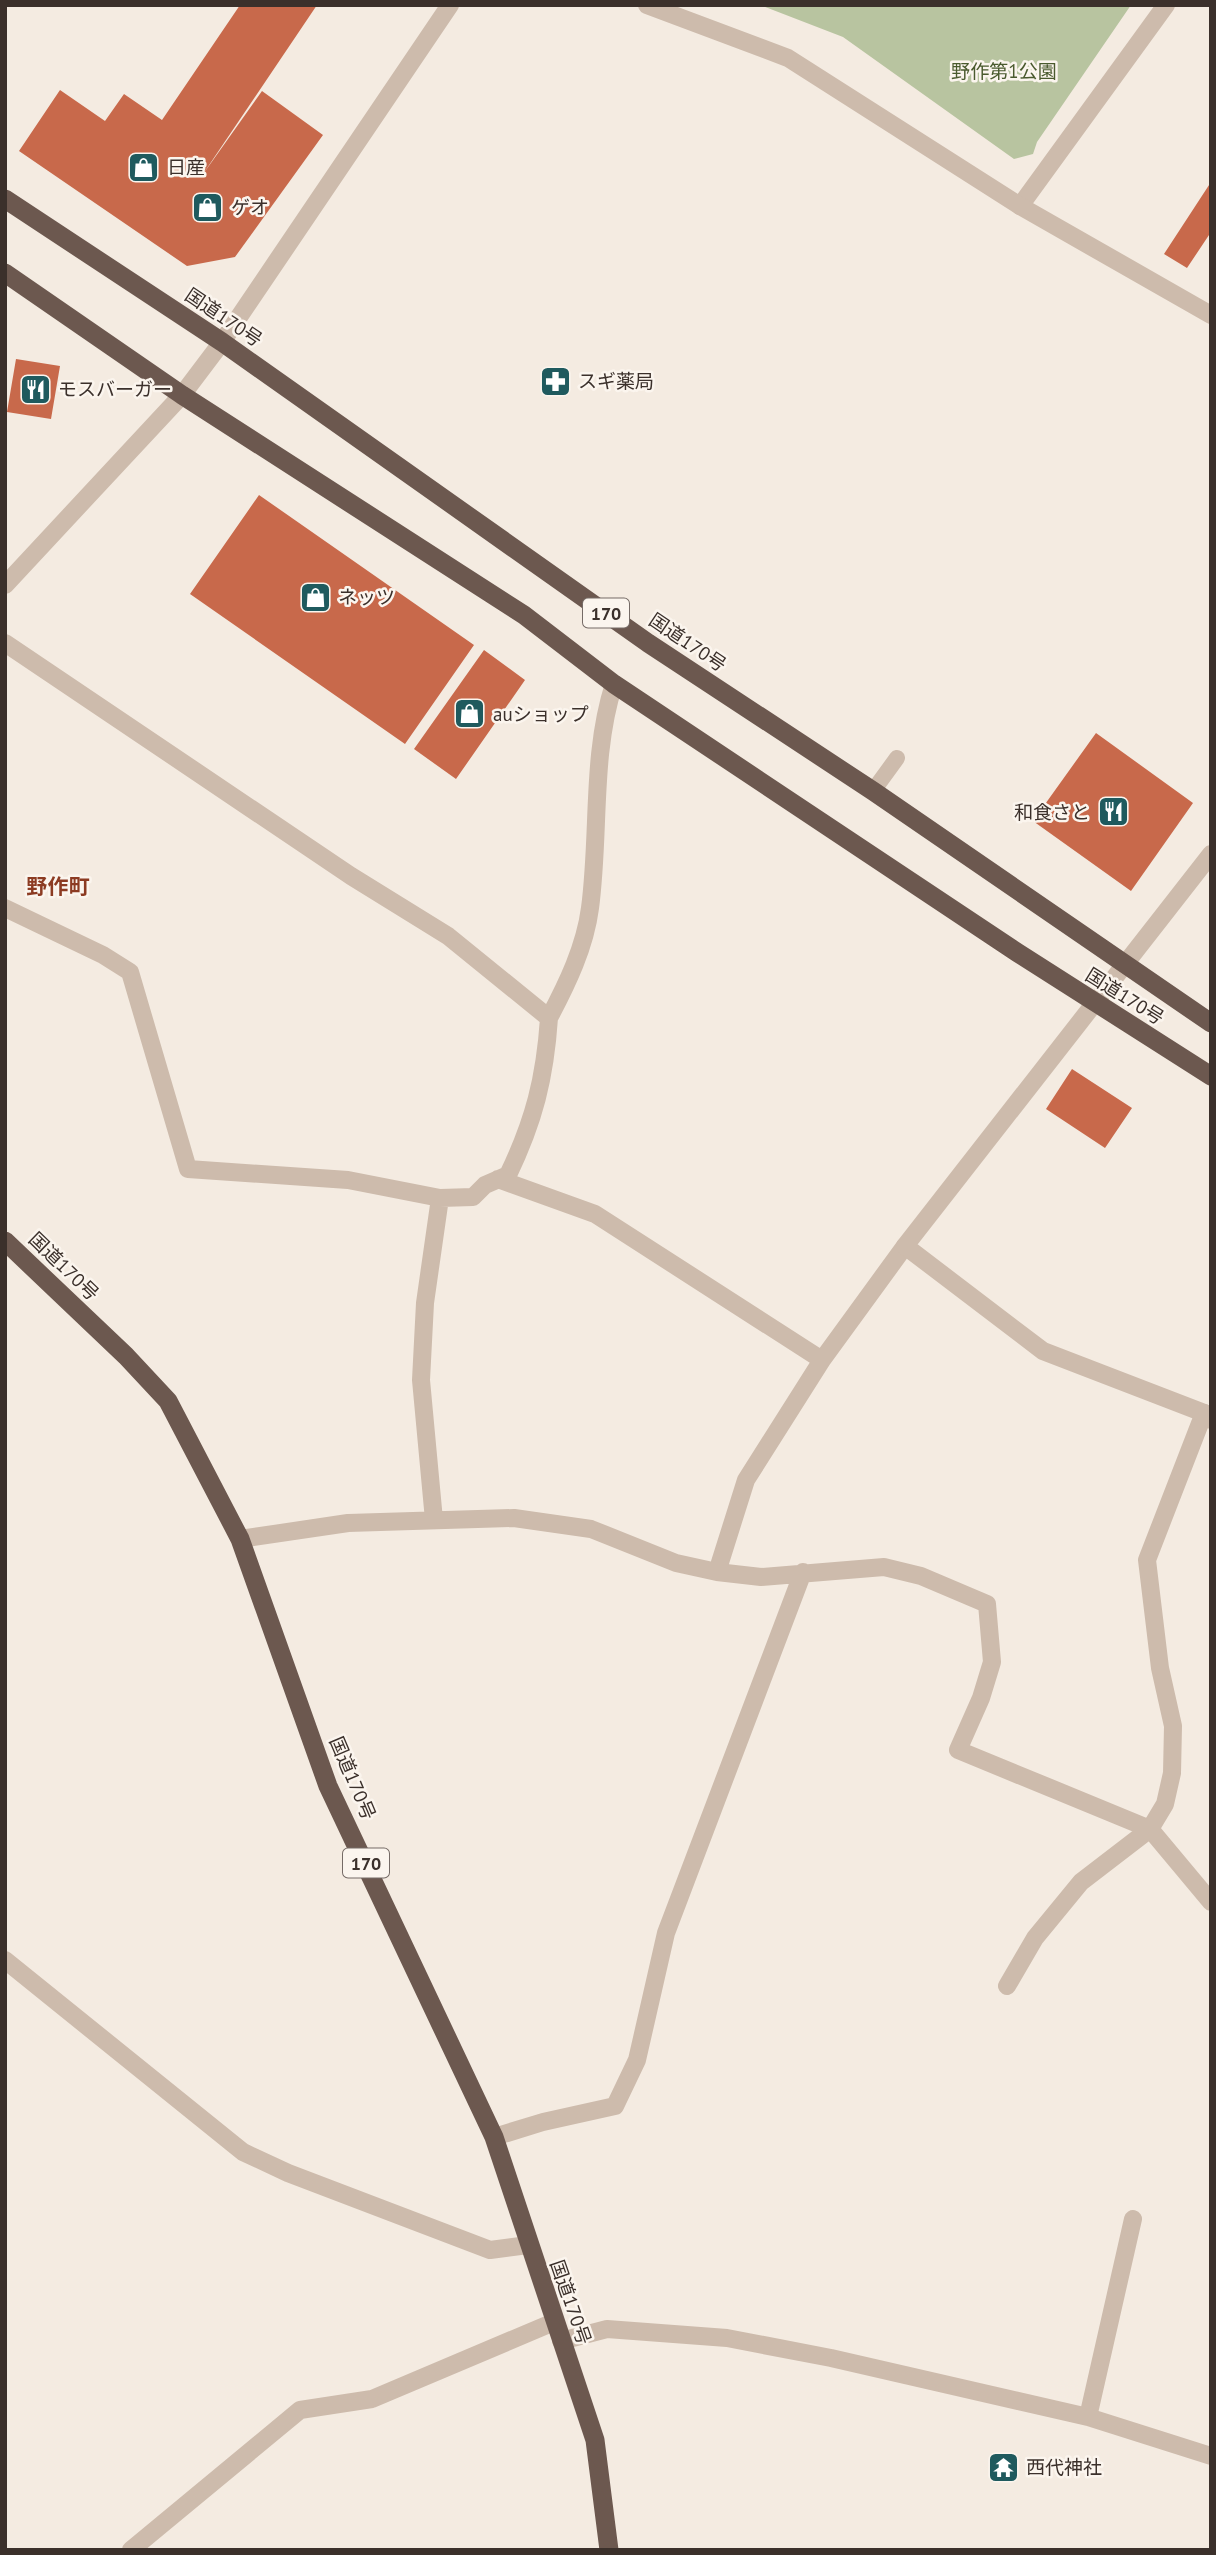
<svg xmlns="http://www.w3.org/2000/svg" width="1216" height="2555" font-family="'PT Sans','Noto Sans JP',sans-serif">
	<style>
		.green { fill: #b8c4a0 }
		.building { fill: #c8694b }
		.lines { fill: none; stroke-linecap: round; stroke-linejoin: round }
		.service { stroke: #cdbbac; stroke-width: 16 }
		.minor { stroke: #cdbbac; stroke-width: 18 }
		.tertiary { stroke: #cdbbac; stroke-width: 18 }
		.trunk { stroke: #6c584f; stroke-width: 19 }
		.labels { text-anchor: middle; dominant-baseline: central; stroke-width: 5; stroke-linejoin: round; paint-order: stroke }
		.shield { fill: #fbf5ee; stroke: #756b66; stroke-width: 2 }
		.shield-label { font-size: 18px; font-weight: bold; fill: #3b302b }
		.park-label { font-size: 19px; fill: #4a5a2e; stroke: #fbf5ee }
		.poi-label { font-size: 19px; fill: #3b302b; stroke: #fbf5ee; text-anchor: start }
		.street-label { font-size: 19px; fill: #3b302b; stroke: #fbf5ee }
		.neighbourhood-label { font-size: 21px; font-weight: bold; fill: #8c3b22; stroke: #fbf5ee }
	</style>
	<rect width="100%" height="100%" fill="#f4ebe1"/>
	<path class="green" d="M760 5H1131L1037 142 1033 154 1014 159 843 37Z"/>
	<path class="building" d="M240 5H317L201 177 262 91 323 135 235 257 187 266 19 151 60 90 105 121 124 94 162 120Z
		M1211 182V232L1187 268 1164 254Z
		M16 359 60 366 51 419 7 412Z
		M259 495 474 645 405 744 190 594Z
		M484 650 525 680 456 779 414 749Z
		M1096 733 1193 803 1131 891 1033 821Z
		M1072 1069 1132 1108 1105 1148 1046 1109Z"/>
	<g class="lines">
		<path class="service" d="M873 791 897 758"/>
		<path class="minor" d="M1020 206 1166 5
			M5 643 351 876 448 936 549 1018C545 1078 534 1121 508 1175L485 1185 473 1197 440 1198 425 1303 421 1380 434 1520
			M5 908 103 955 130 972 188 1169 348 1180 440 1198
			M549 1018C567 984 585 947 590 908 600 833 591 755 614 684
			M498 1179 595 1214 822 1360
			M240 1539 348 1523 514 1518 591 1529 676 1563 717 1572 746 1480 822 1360 905 1246
			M717 1572 761 1577 884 1567 921 1576 987 1604 992 1662 981 1698 958 1750 1150 1829 1211 1902
			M5 1960 243 2152 288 2173 490 2250 528 2245
			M1007 1986 1035 1938 1081 1882 1150 1829 1165 1804 1172 1773 1173 1726 1160 1668 1147 1560 1204 1413
			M494 2137 543 2122 615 2106 637 2060 666 1933 803 1572
			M561 2341 607 2329 727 2338 831 2358 1088 2417 1211 2456
			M1088 2417 1133 2219
			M131 2550 300 2410 372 2399 554 2322"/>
		<path class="tertiary" d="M647 5 788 58 1020 206 1211 315
			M5 585 182 395 222 342 450 5
			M1211 854 905 1246 1043 1351 1204 1413 1211 1420"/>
		<path class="trunk" d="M5 199 222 342 648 643 873 791 1211 1023
			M5 273 182 395 524 615 614 684 1018 953 1211 1076
			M5 1241 126 1356 168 1401 240 1539 328 1786 494 2137 595 2440 609 2550"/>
	</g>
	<defs>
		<symbol id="shop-square" viewBox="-11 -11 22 22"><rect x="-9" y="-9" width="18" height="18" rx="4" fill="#1f5a5e" stroke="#fbf5ee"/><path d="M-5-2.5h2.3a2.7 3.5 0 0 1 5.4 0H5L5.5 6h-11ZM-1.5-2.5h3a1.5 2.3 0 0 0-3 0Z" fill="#fff"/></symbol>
		<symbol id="pharmacy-square" viewBox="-11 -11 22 22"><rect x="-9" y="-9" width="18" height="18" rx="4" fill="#1f5a5e" stroke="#fbf5ee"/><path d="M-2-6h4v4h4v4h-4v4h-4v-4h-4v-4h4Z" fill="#fff"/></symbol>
		<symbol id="restaurant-square" viewBox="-11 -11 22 22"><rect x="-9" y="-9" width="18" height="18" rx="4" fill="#1f5a5e" stroke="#fbf5ee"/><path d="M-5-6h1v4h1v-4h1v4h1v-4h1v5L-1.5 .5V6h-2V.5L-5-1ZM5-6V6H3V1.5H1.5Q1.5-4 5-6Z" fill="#fff"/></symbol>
		<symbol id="temple-square" viewBox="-11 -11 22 22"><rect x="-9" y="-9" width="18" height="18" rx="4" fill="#1f5a5e" stroke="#fbf5ee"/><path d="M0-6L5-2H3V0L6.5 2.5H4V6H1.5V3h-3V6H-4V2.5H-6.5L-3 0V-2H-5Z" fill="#fff"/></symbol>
	</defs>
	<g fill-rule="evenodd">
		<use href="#shop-square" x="126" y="150" width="35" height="35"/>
		<use href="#shop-square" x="190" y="190" width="35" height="35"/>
		<use href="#pharmacy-square" x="538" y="364" width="35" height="35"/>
		<use href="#restaurant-square" x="18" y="372" width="35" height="35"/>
		<use href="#shop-square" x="298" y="580" width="35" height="35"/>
		<use href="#shop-square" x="452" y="696" width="35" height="35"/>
		<use href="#restaurant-square" x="1096" y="794" width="35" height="35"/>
		<use href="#temple-square" x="986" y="2450" width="35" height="35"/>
	</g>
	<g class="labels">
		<g class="shield">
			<rect x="583" y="598.5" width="46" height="29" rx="5"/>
			<rect x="343" y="1848.5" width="46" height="29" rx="5"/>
		</g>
		<g class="shield-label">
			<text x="606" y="613">170</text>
			<text x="366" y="1863">170</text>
		</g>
		<g class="park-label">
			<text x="1004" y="71">野作第1公園</text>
		</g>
		<g class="poi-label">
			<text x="167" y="167">日産</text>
			<text x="231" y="207">ゲオ</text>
			<text x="578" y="381">スギ薬局</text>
			<text x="58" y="389">モスバーガー</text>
			<text x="338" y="597">ネッツ</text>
			<text x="493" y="714">auショップ</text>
			<text x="1090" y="812" text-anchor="end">和食さと</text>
			<text x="1026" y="2467">西代神社</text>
		</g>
		<g class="street-label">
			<text transform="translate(224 317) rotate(34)">国道170号</text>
			<text transform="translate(688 642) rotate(34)">国道170号</text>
			<text transform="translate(1125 996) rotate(32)">国道170号</text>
			<text transform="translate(64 1266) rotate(44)">国道170号</text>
			<text transform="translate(353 1778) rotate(67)">国道170号</text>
			<text transform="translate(571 2302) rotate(71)">国道170号</text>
		</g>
		<g class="neighbourhood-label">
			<text x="58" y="886">野作町</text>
		</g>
	</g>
	<rect width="1216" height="2555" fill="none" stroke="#3b302b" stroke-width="14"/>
</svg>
